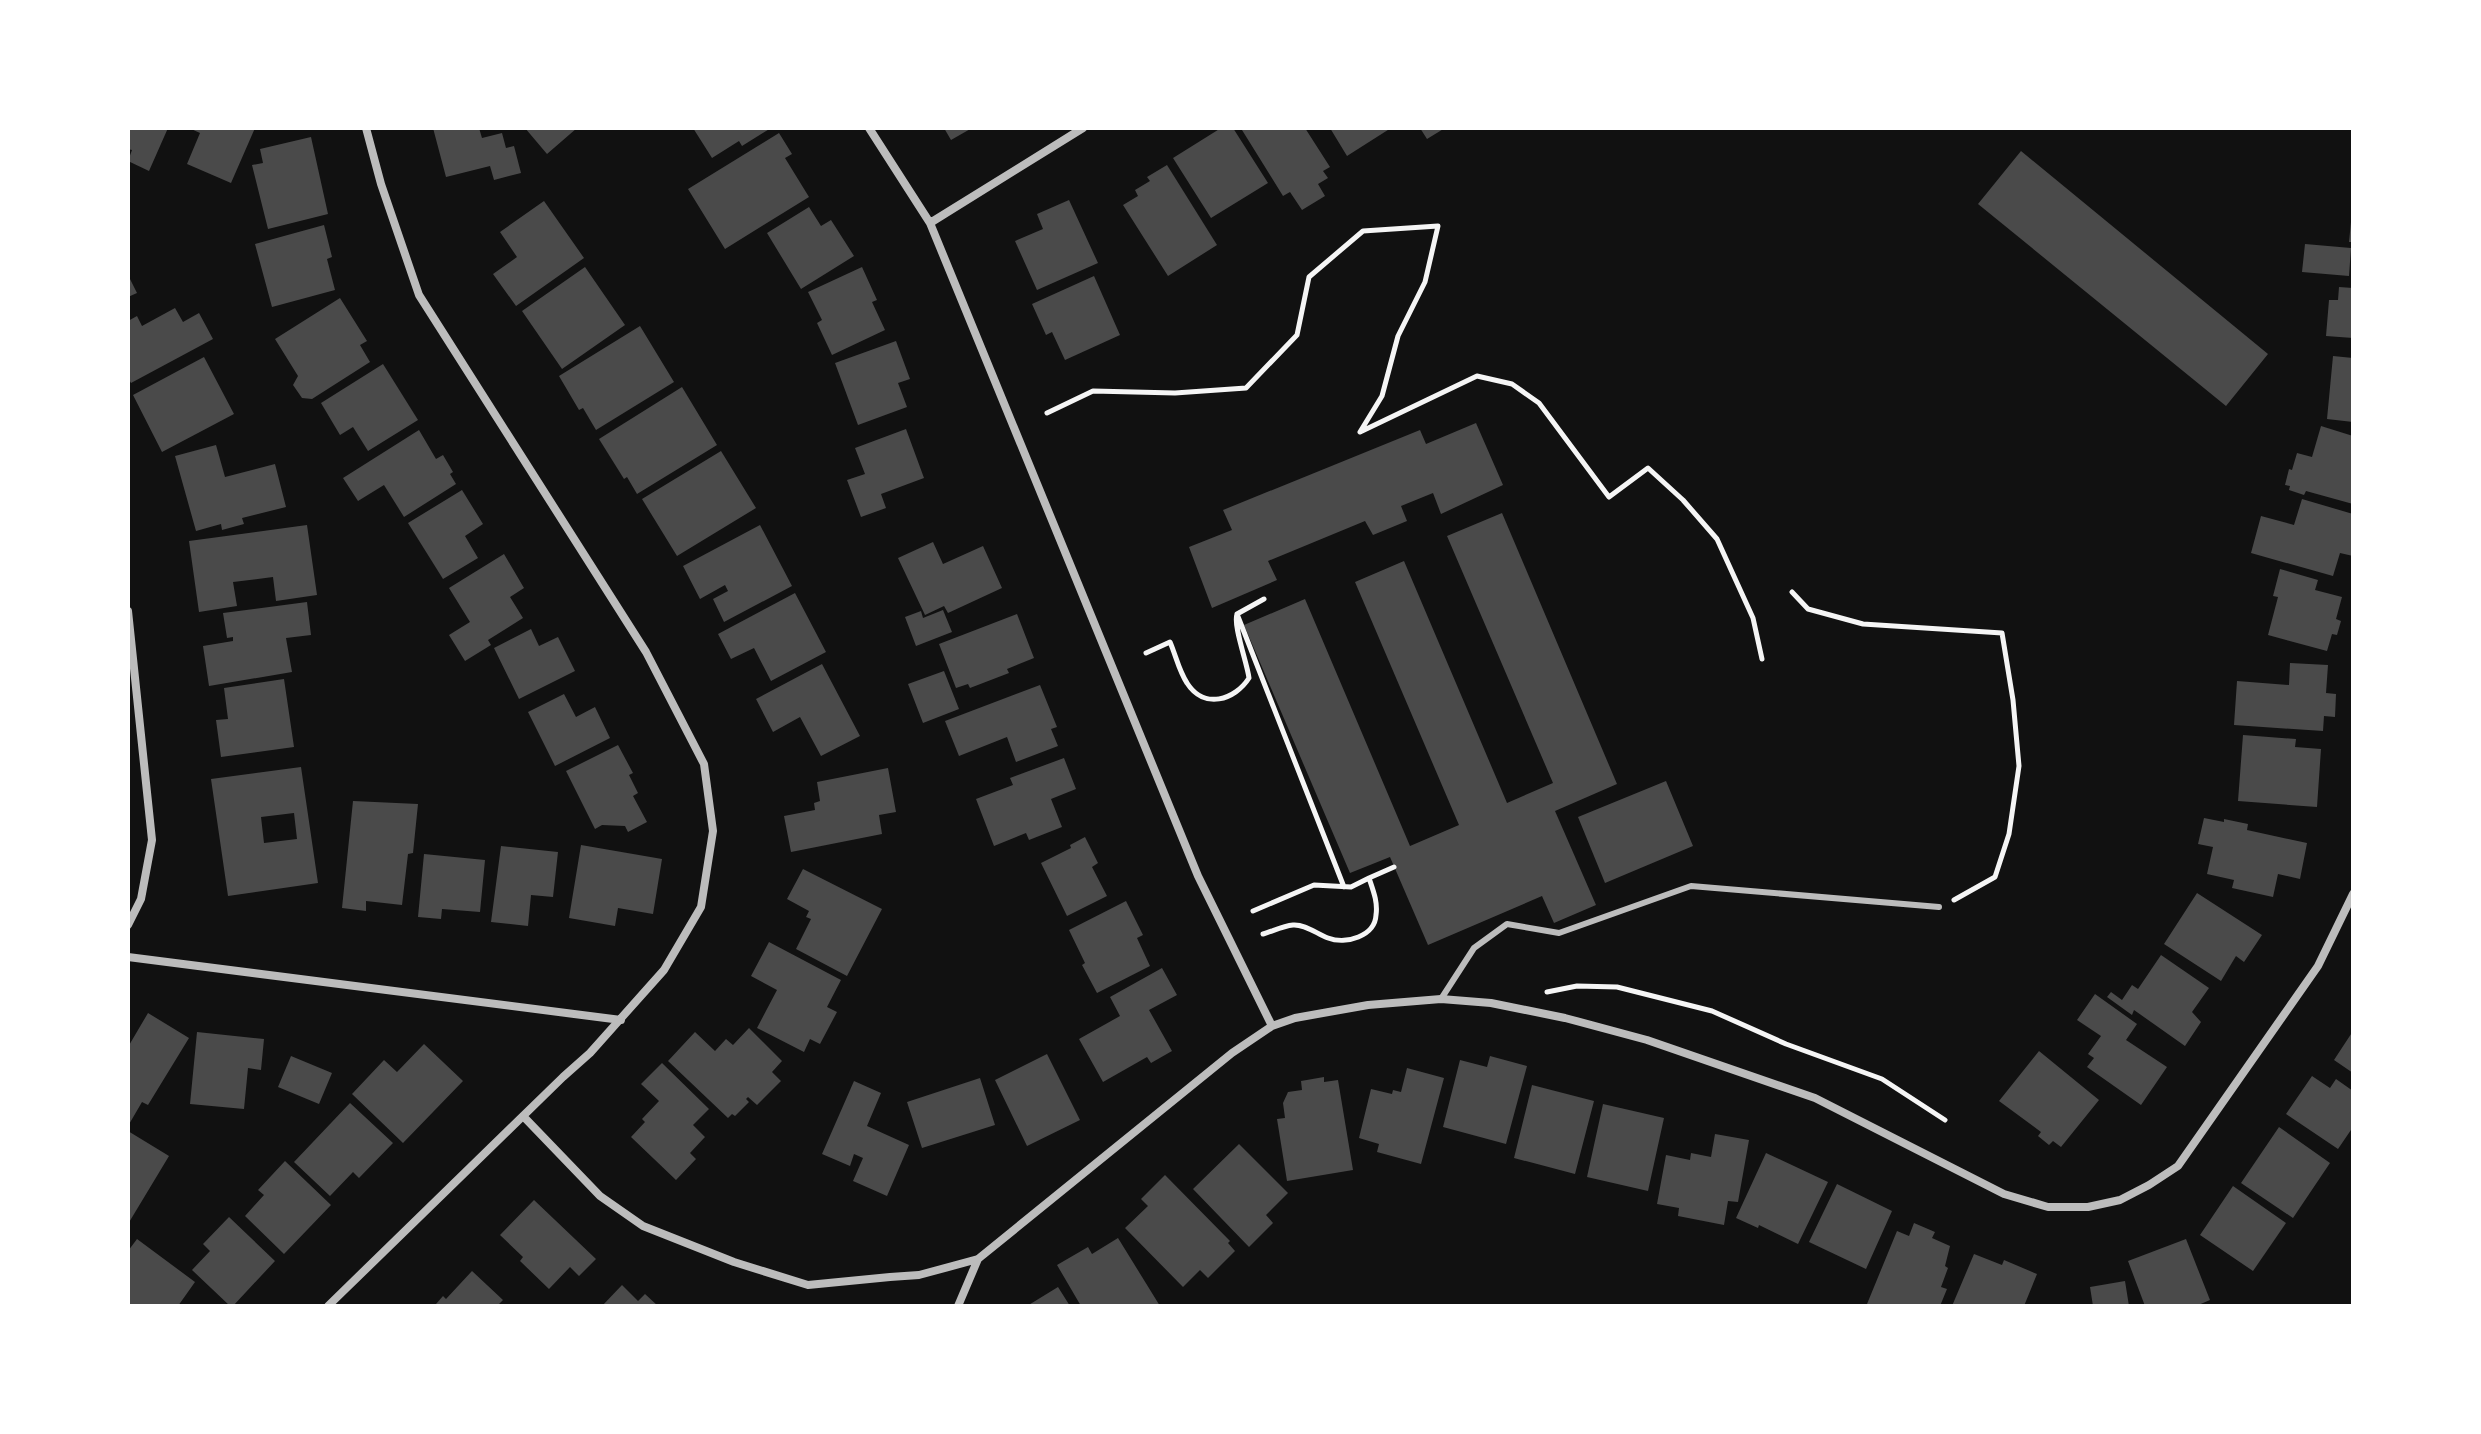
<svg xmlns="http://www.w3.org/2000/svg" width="2481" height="1434" font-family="Commissioner,sans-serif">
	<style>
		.building { fill: #4a4a4a; fill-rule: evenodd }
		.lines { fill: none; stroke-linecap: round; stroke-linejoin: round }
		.path { stroke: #f5f5f5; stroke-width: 5 }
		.service { stroke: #bcbcbc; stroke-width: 6 }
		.minor { stroke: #bcbcbc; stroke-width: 8 }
	</style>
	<rect width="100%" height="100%" fill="#111"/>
	<path class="building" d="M128 128H168L149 171 128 161 132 150 128 149Z
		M189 128H255L231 183 187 164 200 133Z
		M433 128H479L482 138 502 133 506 148 514 146 521 173 494 180 490 166 446 177Z
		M525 128H577L547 154Z
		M693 128H771L742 146 739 141 712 158Z
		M944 128H972L951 140Z
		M1221 128H1233L1268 183 1211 218 1173 158Z
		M1244 128H1305L1330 167 1323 171 1328 178 1318 184 1325 196 1302 210 1290 192 1283 196 1242 130Z
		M1330 128H1391L1347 156Z
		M1420 128H1445L1427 139Z
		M779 133 792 154 785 158 809 197 725 249 688 189Z
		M311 137 328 214 268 229 252 165 263 163 260 149Z
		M2021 151 2268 354 2226 406 1978 204Z
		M1167 165 1217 245 1168 276 1123 205 1138 196 1135 190 1150 181 1147 177Z
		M1069 200 1098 263 1037 290 1015 241 1043 229 1037 214Z
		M544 201 584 258 516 306 493 274 517 257 500 232Z
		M809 207 821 226 831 220 854 256 801 289 767 233Z
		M2351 222H2353V242H2349Z
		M324 225 332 257 327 259 335 290 272 307 255 244Z
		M2305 244 2351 248 2349 276 2302 272Z
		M585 267 625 325 562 369 522 311Z
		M862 267 877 300 872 302 885 330 832 355 817 323 822 320 808 292Z
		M128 275 137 293 128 297Z
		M1094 276 1120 335 1065 360 1052 332 1046 335 1032 304Z
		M2339 287 2353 288V338L2326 336 2329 300H2338Z
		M340 298 367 341 360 345 370 362 312 399 302 398 293 385 298 376 275 339Z
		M175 308 183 322 199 313 213 339 131 383 128 378V321L137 316 142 326Z
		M640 326 674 382 596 430 583 408 579 410 559 376Z
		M896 341 910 379 898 383 907 407 858 425 835 363Z
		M2333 356 2353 358V422L2327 419Z
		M204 357 234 414 162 452 133 395Z
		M383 364 418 420 368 451 353 427 340 435 321 403Z
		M682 387 717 445 637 494 627 477 624 479 599 439Z
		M1476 423 1503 485 1441 514 1433 493 1401 506 1407 521 1373 535 1365 521 1268 561 1277 580 1212 608 1189 547 1232 530 1223 510 1420 430 1426 444Z
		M2321 426 2353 436V504L2306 491 2304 495 2289 490 2290 486 2285 485 2289 469 2292 470 2297 453 2312 457Z
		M906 429 924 478 881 494 886 508 861 517 847 480 865 474 855 448Z
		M419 430 436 459 443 455 453 472 450 474 456 484 404 517 384 485 358 501 343 478Z
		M216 445 225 477 275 464 286 507 242 518 244 524 222 530 221 524 196 531 175 456Z
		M721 451 756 508 677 556 642 499Z
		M462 490 483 524 465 536 478 558 443 579 408 523Z
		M2302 499 2353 514V556L2340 553 2333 576 2251 553 2261 516 2294 525Z
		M1502 513 1617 784 1555 811 1596 905 1554 923 1542 896 1428 945 1390 857 1350 873 1244 625 1305 599 1410 846 1459 825 1355 582 1404 561 1507 803 1553 783 1447 536Z
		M307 525 317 595 276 601 273 577 233 582 237 606 199 612 189 541Z
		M760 525 792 586 724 622 713 599 728 591 725 585 700 599 683 566Z
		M933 542 943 564 983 546 1002 588 948 613 944 606 925 615 898 558Z
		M504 554 524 588 510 597 523 618 488 640 491 645 465 661 449 635 470 622 449 588Z
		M2280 569 2318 580 2315 590 2342 597 2336 619 2341 621 2337 635 2332 634 2327 651 2268 635 2278 597 2273 596Z
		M795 593 826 652 771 681 754 648 731 659 718 634Z
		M307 602 311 635 286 638 292 672 209 686 203 646 233 641V637L227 638 223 613Z
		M943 610 952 632 916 646 905 617 921 611 923 618Z
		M1017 614 1034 658 1007 669 1009 673 970 688 968 684 956 688 939 644Z
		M531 629 539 646 558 637 575 671 519 699 494 648Z
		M2290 663 2328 665 2326 693 2336 694 2335 717 2324 716 2323 731 2234 725 2237 681 2289 685Z
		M822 664 860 736 821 756 800 717 773 732 756 699Z
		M944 671 959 709 923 723 908 684Z
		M284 679 294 747 221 757 216 720 228 719 224 688Z
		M1040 685 1057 727 1051 729 1058 746 1016 762 1007 737 959 756 945 721Z
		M564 694 576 717 595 707 610 738 555 766 528 712Z
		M2243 735 2296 739 2295 747 2321 749 2317 807 2238 801Z
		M618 745 633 773 629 775 638 793 633 796 647 822 628 832 625 826 602 825 595 829 566 771Z
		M1064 758 1076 789 1051 799 1062 827 1029 840 1026 833 994 846 976 799 1013 785 1010 778Z
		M301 767 318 883 228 896 211 779ZM294 813 297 839 264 843 261 817Z
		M888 768 896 812 879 815 882 834 791 852 784 816 815 810 814 803 820 801 817 782Z
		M1666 781 1693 846 1605 883 1578 817Z
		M353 801 418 804 413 853 408 854 402 905 366 901V911L342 908Z
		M2204 818 2224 822V819L2248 824 2247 830 2307 843 2300 879 2278 874 2273 897 2232 888 2234 880 2207 874 2213 847 2198 844Z
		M1085 837 1098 863 1092 867 1107 896 1067 916 1041 863 1071 848 1070 845Z
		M581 845 662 859 653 914 618 908 615 926 569 918Z
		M501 846 558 852 553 897 531 895 528 926 491 922Z
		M424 854 485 860 480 912 442 909 441 919 418 917Z
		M803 869 882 909 847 976 796 949 811 919 806 917 809 911 787 899Z
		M2197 893 2262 935 2244 962 2236 956 2221 981 2164 944Z
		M1126 901 1143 935 1137 938 1150 966 1097 993 1082 965 1085 963 1069 930Z
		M769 942 841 980 827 1007 837 1012 820 1044 810 1039 804 1052 757 1028 777 990 751 976Z
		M2161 955 2209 988 2192 1012 2201 1022 2185 1046 2134 1010 2132 1015 2107 997 2111 992 2122 1000 2132 985 2138 989Z
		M1162 968 1177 995 1149 1010 1172 1051 1151 1063 1147 1057 1103 1082 1079 1039 1120 1016 1110 997Z
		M2095 994 2137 1024 2126 1040 2167 1067 2141 1105 2087 1067 2094 1058 2088 1054 2101 1036 2077 1020Z
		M148 1013 189 1038 148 1105 142 1102 128 1126V1047Z
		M749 1028 782 1061 772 1072 781 1081 757 1105 748 1097 746 1099 749 1102 735 1116 732 1114 728 1118 668 1061 695 1032 715 1051 726 1039 733 1045Z
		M2353 1031V1073L2334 1060Z
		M197 1032 264 1039 261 1070 248 1068 244 1109 190 1104Z
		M424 1044 463 1081 403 1143 352 1094 384 1060 397 1072Z
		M2039 1051 2099 1100 2061 1147 2053 1141 2049 1145 2038 1136 2041 1132 1999 1101Z
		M1047 1054 1080 1120 1027 1146 995 1080Z
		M291 1056 332 1073 319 1104 278 1087Z
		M1490 1056 1527 1066 1506 1144 1443 1127 1460 1060 1487 1067Z
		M662 1063 709 1109 693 1125 705 1137 690 1153 696 1159 676 1180 631 1137 645 1122 642 1119 659 1101 641 1084Z
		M1407 1068 1444 1078 1421 1164 1377 1152 1379 1144 1359 1138 1371 1089 1392 1094 1393 1090 1401 1092Z
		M2312 1076 2330 1088 2336 1079 2353 1091V1127L2338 1149 2286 1114Z
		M1324 1077V1082L1338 1080 1353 1170 1287 1181 1277 1119 1285 1118 1283 1103 1288 1092 1302 1090 1301 1081Z
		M980 1078 995 1125 922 1148 907 1102Z
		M854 1081 881 1093 867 1126 909 1145 887 1196 853 1181 863 1158 854 1154 850 1166 822 1154Z
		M1532 1085 1594 1101 1575 1174 1514 1158Z
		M350 1103 393 1143 359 1178 353 1172 330 1196 294 1162Z
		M1603 1104 1664 1118 1648 1191 1587 1177Z
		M2279 1127 2330 1163 2293 1218 2241 1183Z
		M128 1131 169 1156 128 1224Z
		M1715 1134 1749 1140 1738 1202 1728 1201 1724 1225 1678 1216 1679 1208 1657 1204 1666 1155 1690 1160 1691 1153 1711 1157Z
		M1239 1144 1288 1193 1266 1215 1273 1223 1249 1247 1193 1189Z
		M1766 1153 1828 1182 1798 1244 1759 1225 1758 1228 1736 1218Z
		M285 1161 331 1205 284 1254 245 1216 264 1195 258 1190Z
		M1165 1175 1230 1241 1228 1243 1235 1251 1208 1278 1200 1270 1183 1287 1125 1228 1148 1206 1141 1199Z
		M1837 1184 1892 1211 1866 1269 1809 1242Z
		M2233 1186 2286 1223 2253 1271 2200 1235Z
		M534 1200 596 1259 579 1276 570 1267 549 1289 520 1261 523 1257 500 1235Z
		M229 1217 275 1261 233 1306H230L192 1270 210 1251 203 1244Z
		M1914 1223 1935 1232 1932 1238 1950 1246 1945 1266 1948 1268 1941 1287 1947 1289 1940 1306H1872L1867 1304 1897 1231 1909 1236Z
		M1118 1238 1160 1306H1081L1057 1265 1088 1247 1092 1254Z
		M137 1239 195 1282 178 1306H128V1251Z
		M2186 1239 2210 1300 2196 1306H2145L2128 1261Z
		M1974 1254 2002 1265 2004 1260 2037 1274 2024 1306H1952Z
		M472 1271 503 1300 497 1306H438L436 1304 443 1296 446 1299Z
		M2125 1281 2129 1306H2093L2090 1287Z
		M622 1285 638 1301 645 1294 658 1306H602Z
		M1058 1287 1070 1306H1027Z"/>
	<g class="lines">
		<path class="path" d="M1047 413 1093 391 1175 393 1246 388 1297 335 1309 277 1363 231 1438 226 1425 282 1398 336 1382 396 1360 432 1477 376 1512 384 1539 403 1609 497 1648 468 1683 500 1717 539 1753 618 1762 659
			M1792 592 1808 609 1863 624 2002 633 2013 700 2019 766 2009 834 1995 877 1954 900
			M1237 614 1344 887
			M1146 653 1170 642C1176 656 1179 671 1187 683 1204 710 1235 700 1249 678 1247 662 1233 626 1237 614L1264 599
			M1369 878 1394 867
			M1253 911 1314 885 1351 887 1369 878C1373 890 1378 902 1376 915 1375 936 1346 945 1328 938 1317 934 1305 924 1293 925 1283 926 1273 931 1263 934
			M1547 992 1577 986 1617 987 1712 1011 1786 1044 1882 1079 1945 1120"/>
		<path class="service" d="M1441 999 1474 948 1507 924 1559 933 1691 886 1939 907"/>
		<path class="minor" d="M869 128 930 223 1198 876 1272 1026
			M930 223 1083 128
			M128 611 152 840 141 899 128 925
			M128 957 621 1020
			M523 1116 600 1196 643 1226 734 1262 808 1285 890 1277 919 1275 978 1259 1232 1053 1272 1026 1295 1018 1368 1005 1441 999 1491 1003 1565 1018 1647 1040 1815 1098 2004 1194 2048 1207H2088L2120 1200 2149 1185 2178 1166 2318 966 2353 894
			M328 1306 563 1077 590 1053 664 970 701 907 713 831 704 764 646 652 419 295 381 184 366 128
			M958 1306 978 1259"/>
	</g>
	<rect width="2481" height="1434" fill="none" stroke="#ffffff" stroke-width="260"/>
</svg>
